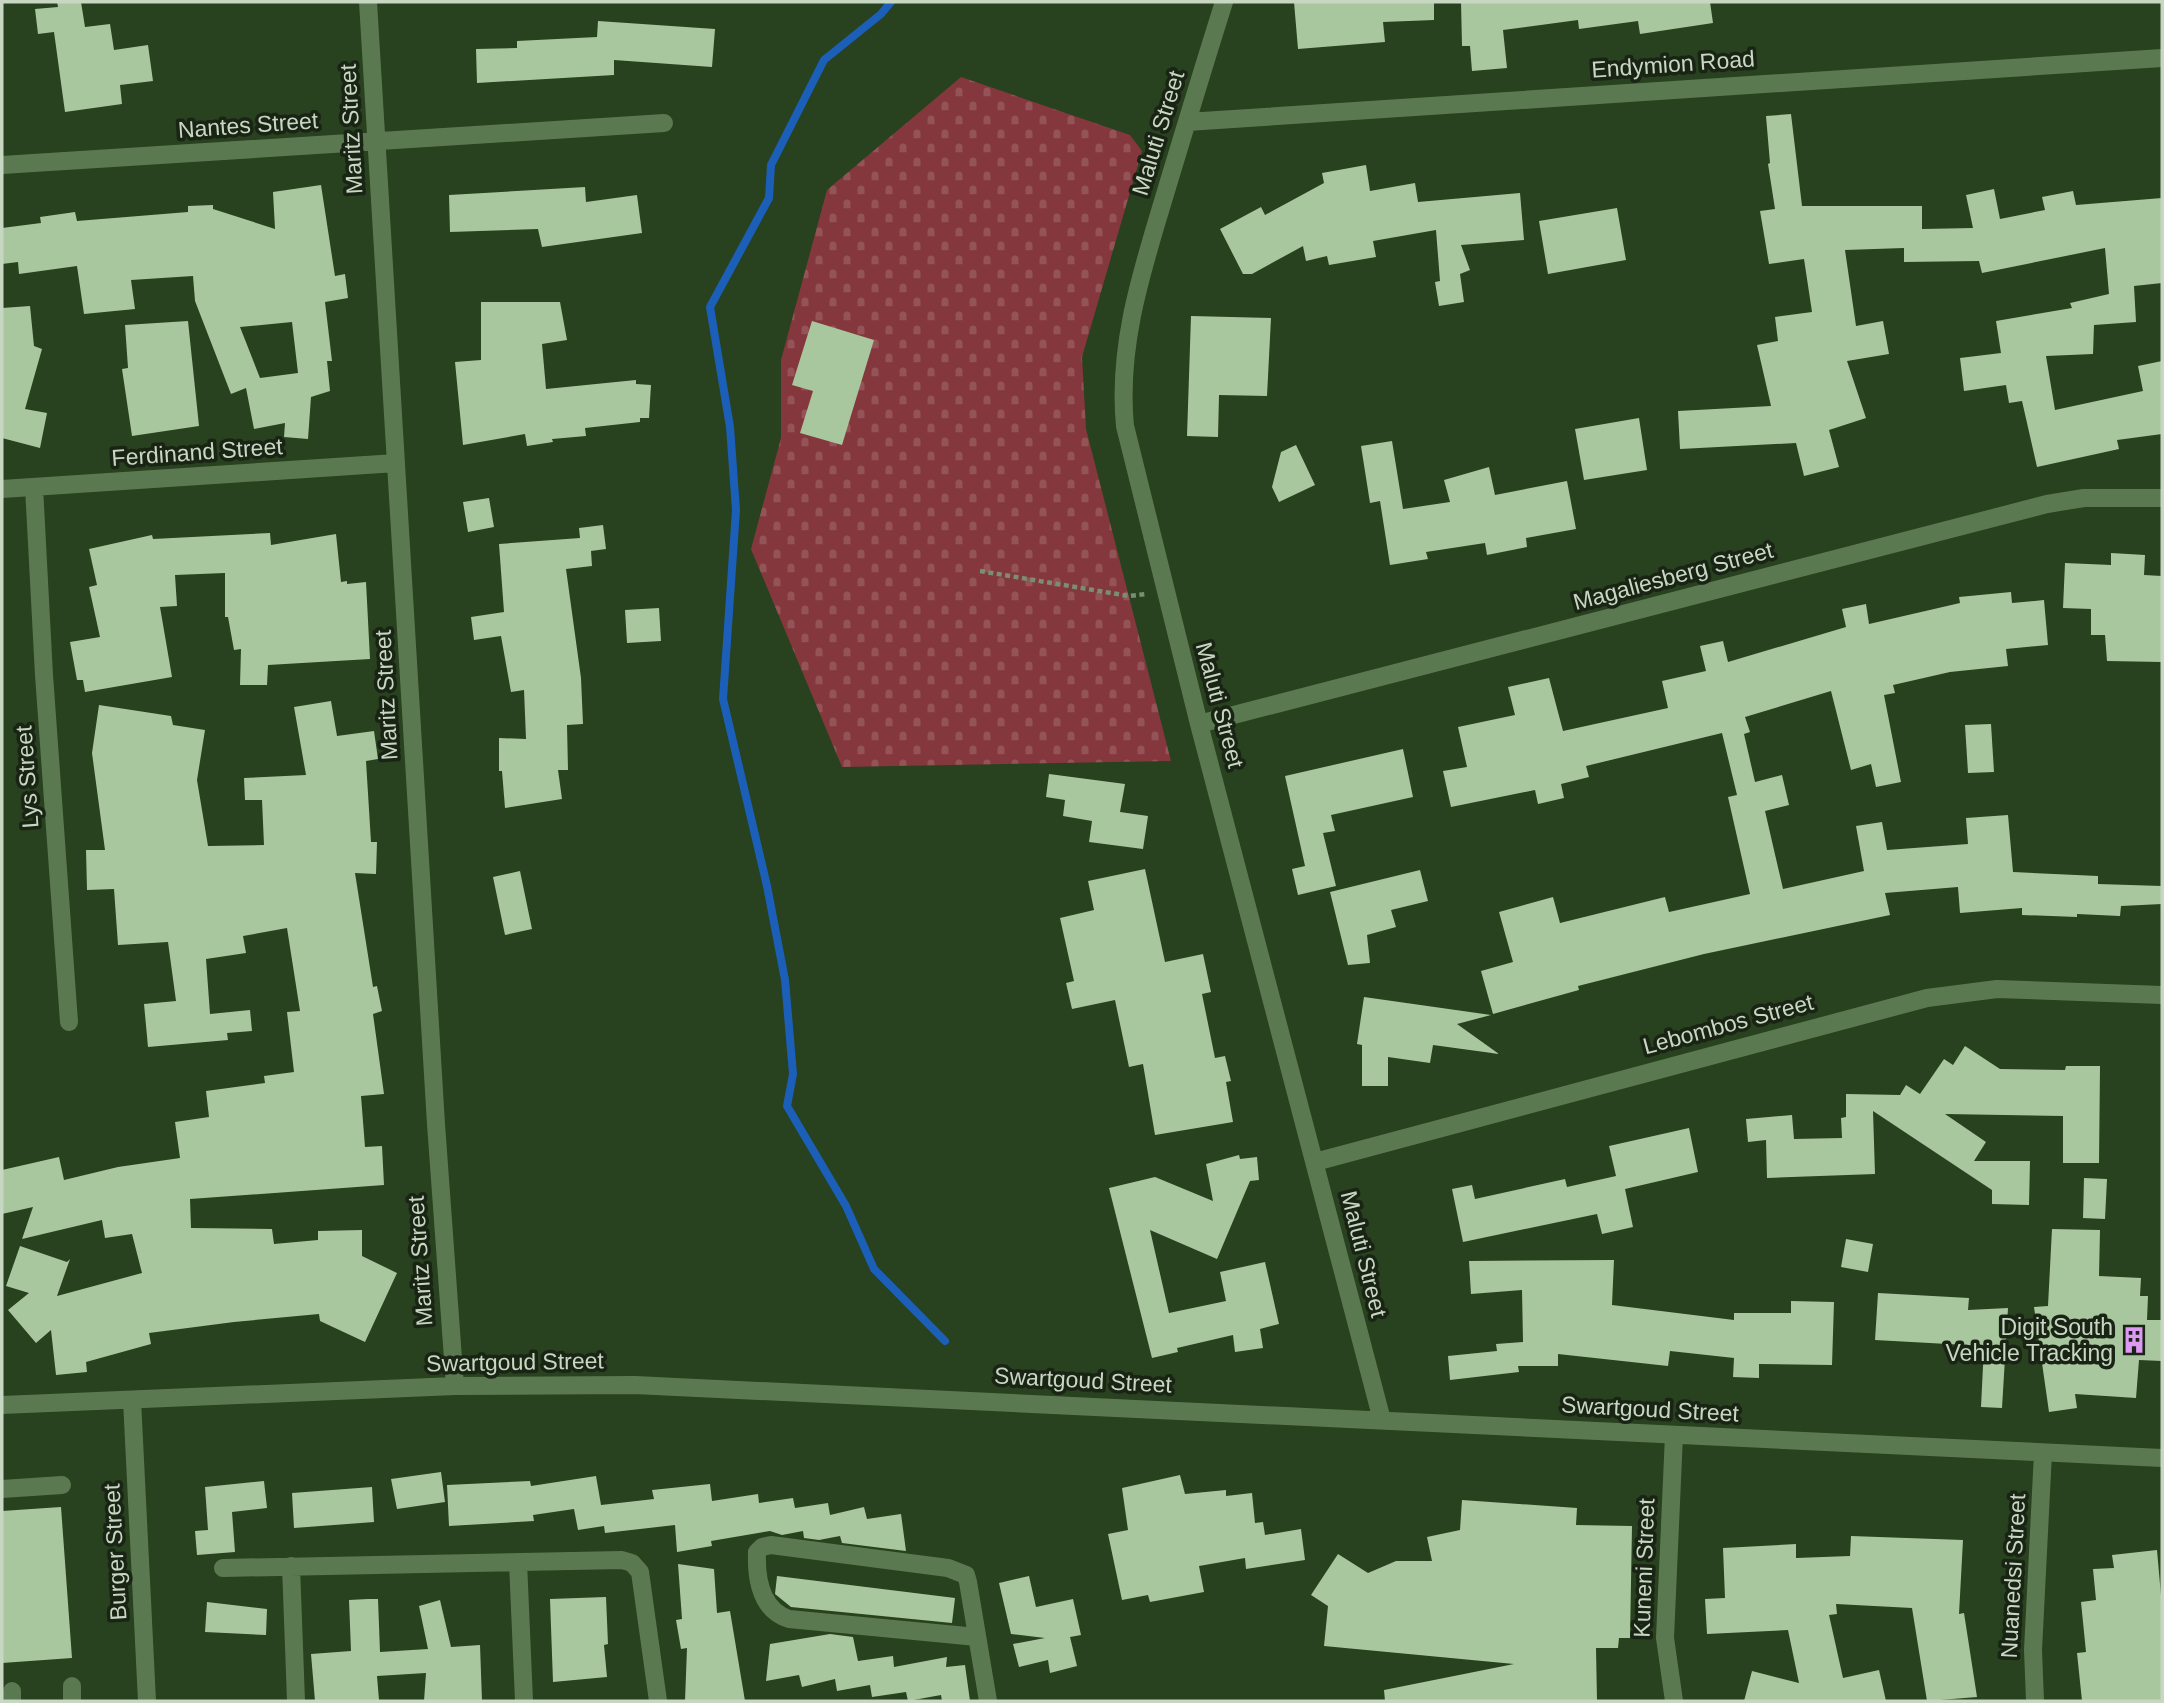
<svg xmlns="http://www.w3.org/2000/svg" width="2164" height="1703" font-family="Helvetica,sans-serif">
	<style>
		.cemetery { fill: url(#cemetery-stones) }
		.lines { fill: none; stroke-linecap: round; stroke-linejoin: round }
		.stream { stroke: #1c5fb8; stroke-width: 8 }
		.building { fill: #a9c79e; fill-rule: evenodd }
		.path { stroke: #798e72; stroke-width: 4.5; stroke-dasharray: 5 3.5; stroke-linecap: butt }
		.minor { stroke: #5b7950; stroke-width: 18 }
		.labels { text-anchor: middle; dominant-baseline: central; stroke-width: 7; stroke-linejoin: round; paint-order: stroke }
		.street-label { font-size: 23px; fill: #c7d7c2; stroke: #192415 }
		.poi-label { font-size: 23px; fill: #c7d7c2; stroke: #192415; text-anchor: end }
	</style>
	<defs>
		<pattern id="cemetery-stones" width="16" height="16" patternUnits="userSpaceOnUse" patternTransform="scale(1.75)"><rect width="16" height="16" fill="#84373d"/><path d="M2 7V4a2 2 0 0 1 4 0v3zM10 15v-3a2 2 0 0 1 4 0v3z" fill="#945357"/></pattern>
	</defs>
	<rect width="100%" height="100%" fill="#28411e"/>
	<path class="cemetery" d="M961 77 1130 135 1142 151 1082 357 1086 429 1171 761 842 767 751 549 781 438V360L827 190Z"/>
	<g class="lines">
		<path class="stream" d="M891 2 881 14 824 60 771 165 769 198 710 307 730 427 736 510 723 699 767 886 785 980 793 1074 787 1106 846 1206 874 1269 945 1341"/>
	</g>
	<path class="building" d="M57 2H81L85 27 110 24 114 50 148 45 153 81 120 85 122 104 65 112 54 32 38 34 35 9 58 7Z
		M1294 2H1434V20L1383 22 1385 42 1298 49Z
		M1461 2H1710L1713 23 1640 34 1638 21 1579 29 1578 20 1503 30 1507 68 1472 71 1470 46H1462Z
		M598 21 715 29 712 67 614 60V75L477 83 476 49 517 48V41L597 37Z
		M1791 114 1802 206H1922V229L1973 228 1966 195 1994 189 2000 219 2045 210 2042 197 2073 191 2076 205 2162 198V283L2134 286 2136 322 2094 325 2093 354 2046 356 2055 410 2143 391 2138 366 2162 361V434L2117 440 2119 449 2037 467 2022 401 2009 403 2006 385 1964 391 1960 358 2001 353 1996 321 2072 308 2070 303 2109 294 2105 248 1982 273 1979 261 1904 262V248L1845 250 1856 326 1883 321 1889 354 1847 361 1866 418 1829 430 1839 467 1804 476 1796 443 1680 449 1678 411 1771 406 1757 345 1778 341 1775 317 1812 312 1804 259 1769 264 1760 211 1775 209 1768 164 1770 163 1766 116Z
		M1366 165 1370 191 1415 183 1418 202 1520 193 1524 240 1461 245 1470 270 1460 274 1464 302 1439 306 1435 282 1440 281 1436 230 1373 241 1376 257 1329 265 1327 256 1306 261 1303 246 1252 274H1243L1220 229 1261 207 1265 215 1324 183 1322 173Z
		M321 185 335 276 345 274 348 298 325 302 332 361H327L330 391 311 397 308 439 284 437 285 423 254 429 246 388 231 394 195 301 193 276 131 280 135 309 84 314 77 266 19 274 18 262 2 264V228L41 223 40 217 75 212 77 221 188 212V206L213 205V209L275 229 273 192ZM292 322 298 373 260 378 240 327Z
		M585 187 586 202 637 195 642 233 542 247 538 229 450 232 449 195Z
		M1617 208 1626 260 1548 274 1539 221Z
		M481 302H560L567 340 542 344 546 389 636 380V384L651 385 649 418H640V422L585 428 586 436 552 439 553 442 527 446 525 434 463 445 455 362 481 360Z
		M30 306 34 346 42 349 25 409 47 413 40 448 2 438V308Z
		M1191 316 1271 318 1267 396 1219 395 1218 437 1187 436Z
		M188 321 199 426 132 436 122 369 128 368 125 325Z
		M812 321 874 340 842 445 800 433 813 391 792 385Z
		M1639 418 1647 470 1584 480 1575 429Z
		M1392 441 1403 509 1450 502 1444 480 1489 467 1495 495 1567 481 1576 529 1526 538 1527 547 1487 555 1485 543 1426 552 1428 559 1390 565 1380 501 1370 503 1361 446Z
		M1296 445 1315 485 1279 502 1272 487 1281 452Z
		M489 498 494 527 468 532 463 502Z
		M603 525 606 549 591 551 592 566 566 569 581 678 583 724 567 725 568 770H558L562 799 505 808 502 771H499V738L526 739 524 690 511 692 501 636 474 640 471 617 504 612 499 544 580 538 579 528Z
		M270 533 271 545 336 534 341 582 347 581V584L366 582 370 659 268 665 267 685H240L241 649 234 650 228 617H225V573L175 575 177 606 160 607 172 677 85 692 83 680H77L70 642 100 637 89 587 97 585 89 549 152 535 153 539Z
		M2111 553 2145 555 2144 575 2162 576V662L2107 661 2105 635H2091V609L2063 608 2065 563 2111 565Z
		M2011 592 2012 603 2044 600 2048 645 2006 649 2008 666 1950 672 1893 685 1895 693 1884 695 1901 782 1876 787 1871 764 1851 770 1831 691 1745 717 1750 732 1744 734 1755 782 1782 775 1789 805 1765 811 1783 889 1864 871 1856 826 1882 822 1887 850 1968 844 1966 818 2008 815 2013 872 2098 876V884L2162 886V904L2121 906 2120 916 2077 914V917L2022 915V908L1960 913 1958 887 1885 893 1890 915 1704 954 1578 986 1579 990 1493 1014 1481 971 1513 962 1499 912 1553 897 1560 923 1665 897 1669 912 1750 894 1728 797 1737 795 1722 733 1586 766 1589 777 1561 784 1564 798 1538 804 1535 790 1451 807 1443 771 1467 767 1458 727 1515 715 1508 687 1549 678 1563 731 1668 708 1662 681 1706 671 1700 646 1723 641 1728 662 1846 627 1842 609 1866 604 1869 624 1960 603 1959 597Z
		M659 608 661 641 627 643 625 610Z
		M331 701 337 736 374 731 378 759 366 761 371 842H377L376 874 355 873 373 987 377 986 382 1011 373 1014 384 1094 361 1096 365 1147 382 1146 384 1185 190 1199 191 1228 272 1229 274 1244 318 1240V1231L362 1230V1256L397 1273 365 1342 320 1321 319 1314 234 1322 149 1333 151 1344 86 1362 87 1372 56 1375 51 1330 36 1343 8 1310 29 1293 6 1286 20 1246 67 1262 70 1259 57 1296 142 1273 132 1234 105 1238 102 1220 22 1239 33 1207 2 1214V1170L59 1157 64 1180 118 1167 180 1158 175 1122 209 1117 206 1091 265 1083 264 1076 294 1072 287 1012 300 1011 287 928 243 936 246 953 206 959 210 1014 250 1010 252 1031 227 1033 228 1040 148 1047 144 1004 176 1001 168 942 118 945 114 889 87 890 86 850H105L92 753 99 705 171 716 173 725 205 730 197 780 208 846 264 845 262 800H245L244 778 306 775 294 707Z
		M1991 724 1994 772 1968 773 1965 725Z
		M1403 749 1413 797 1331 815 1335 831 1323 833 1336 886 1298 895 1292 869 1305 866 1285 776Z
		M1049 774 1125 784 1120 812 1148 816 1143 849 1089 842 1092 821 1063 816 1065 800 1046 797Z
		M1145 869 1165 962 1203 954 1211 992 1202 994 1215 1058 1225 1056 1231 1081 1226 1082 1233 1122 1155 1135 1143 1064 1129 1067 1115 1000 1072 1009 1066 983 1074 981 1060 918 1094 910 1088 881Z
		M1420 870 1428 901 1391 910 1396 927 1367 935 1370 963 1348 965 1330 892Z
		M520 871 532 929 505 935 493 877Z
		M1364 997 1491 1015 1457 1024 1499 1054 1433 1045 1430 1063 1388 1057V1086H1362V1045L1357 1044Z
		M1965 1046 2000 1069 2065 1070 2066 1066H2100L2099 1163H2063V1116L1945 1114 1986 1142 1974 1161H2030L2029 1205 1992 1204V1190L1873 1111 1875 1174 1767 1178 1766 1140 1748 1142 1746 1119 1792 1115 1794 1139 1842 1138 1841 1118 1846 1117V1094L1900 1095 1906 1085 1920 1094 1944 1059 1953 1065Z
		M1689 1128 1698 1172 1625 1189 1633 1227 1602 1234 1597 1214 1463 1242 1452 1189 1472 1185 1475 1199 1565 1179 1567 1187 1616 1176 1609 1146Z
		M1239 1155 1240 1159 1257 1157 1259 1180 1250 1181 1217 1259 1150 1230 1169 1313 1226 1301 1220 1272 1265 1262 1279 1324 1260 1329 1263 1348 1235 1352 1233 1335 1177 1348 1178 1352 1152 1358 1109 1188 1155 1177 1213 1201 1206 1164Z
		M2084 1178 2107 1179 2105 1219 2083 1218Z
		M2052 1229 2100 1230 2099 1276 2141 1278 2140 1296H2148L2147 1320H2162V1361L2139 1360 2136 1398 2075 1394 2077 1408 2049 1412 2034 1307 2048 1306Z
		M1846 1239 1873 1244 1868 1272 1841 1267Z
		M1614 1260 1612 1305 1734 1320V1313H1791V1301L1834 1302 1832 1365 1759 1364V1378L1733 1377 1734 1358 1670 1351 1668 1366 1558 1354V1366H1518L1519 1372 1450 1380 1448 1356 1497 1351 1496 1344 1523 1342 1522 1290 1471 1294 1469 1261Z
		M1878 1293 1969 1298 1968 1310 2008 1308 2002 1408 1981 1407 1984 1346 1875 1340Z
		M441 1472 445 1502 397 1509 391 1479Z
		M1180 1475 1185 1494 1226 1490V1496L1252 1493 1255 1523 1263 1522 1265 1535 1301 1529 1305 1560 1246 1569 1245 1558 1199 1566 1204 1592 1150 1602 1148 1595 1122 1600 1108 1534 1128 1530 1122 1488Z
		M596 1476 601 1505 654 1499 652 1490 710 1484 712 1501 758 1494 759 1503 793 1498 795 1508 828 1503 830 1515 864 1507 867 1519 901 1514 906 1551 842 1543 840 1536 819 1540 804 1538 803 1531 782 1535 770 1531 711 1541 712 1546 677 1552 675 1525 605 1533 604 1526 578 1530 574 1509 533 1515 534 1521 449 1526 447 1485 530 1481 531 1486Z
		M264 1481 267 1508 232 1512 235 1552 197 1555 195 1531 208 1530 205 1487Z
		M372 1487 374 1522 294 1528 292 1493Z
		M1462 1500 1577 1508 1576 1525 1632 1526 1630 1638H1619L1618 1648H1596L1597 1701H1385L1384 1690 1514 1664 1324 1646 1328 1606 1311 1595 1338 1554 1368 1573 1396 1561H1432L1427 1537 1460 1530Z
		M61 1507 72 1658 2 1663V1511Z
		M1851 1536 1963 1540 1959 1614 1964 1613 1977 1697 1927 1701 1912 1608 1836 1604 1837 1614 1829 1615 1843 1678 1879 1670 1886 1701H1744L1752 1671 1799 1683 1788 1630 1707 1634 1705 1599 1725 1598 1723 1548 1796 1544V1558L1850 1556Z
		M2157 1550 2162 1607V1701H2082L2077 1653 2086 1652 2081 1602 2096 1600 2093 1569 2114 1568 2112 1555Z
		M678 1564 714 1569 717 1613 730 1611 745 1701H685L687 1648 681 1649 676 1620 682 1619Z
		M777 1576 955 1598 952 1623 791 1607 775 1594Z
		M1029 1576 1036 1607 1073 1599 1081 1635 1070 1637 1077 1666 1050 1673 1048 1660 1019 1667 1013 1644 1045 1638 1011 1634 999 1583Z
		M606 1597 608 1644 604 1645 607 1677 553 1682 550 1599Z
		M368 1599H378L380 1652 428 1649 419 1606 440 1600 451 1647 480 1645 482 1701H424L426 1673 377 1676 379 1700 315 1701 311 1654 351 1651 349 1600Z
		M207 1602 267 1609 266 1635 205 1632Z
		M830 1634 853 1637 858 1661 893 1656 894 1667 947 1657 946 1667 965 1665 970 1701H942L941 1695 908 1701 906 1692 872 1697 870 1685 837 1691 835 1679 802 1687 799 1675 766 1681 770 1644Z"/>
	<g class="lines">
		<path class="path" d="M980 571 1129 596 1147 594"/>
		<path class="minor" d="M368 2 436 1124 455 1386
			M1224 2C1204 65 1185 128 1166 191 1143 268 1117 344 1125 426L1199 724 1382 1420
			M1187 122 2162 58
			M2 165 664 123
			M34 487 44 675 69 1022
			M2 489 396 463
			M1199 724 2047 504 2084 498H2162
			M1315 1162 1927 998 1997 989 2162 995
			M132 1400 147 1701
			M2 1405 455 1386 635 1385 2162 1458
			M1674 1435 1665 1638 1674 1701
			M2 1489 62 1485
			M518 1562 524 1701
			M291 1566 296 1701
			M223 1568 622 1560 632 1563 640 1572 658 1701
			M977 1637 789 1619C761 1610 756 1579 757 1552L762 1547 771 1545 948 1568 966 1575 968 1582 988 1701
			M72 1686V1701
			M12 1691V1701
			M2035 1701 2033 1650 2043 1453"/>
	</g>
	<defs>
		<symbol id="building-bare" viewBox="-9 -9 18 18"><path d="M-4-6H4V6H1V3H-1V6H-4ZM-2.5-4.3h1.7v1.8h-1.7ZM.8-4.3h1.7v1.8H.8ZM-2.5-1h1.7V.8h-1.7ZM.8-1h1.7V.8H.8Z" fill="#dd99f3" stroke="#192415" stroke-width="2.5" paint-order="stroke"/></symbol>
	</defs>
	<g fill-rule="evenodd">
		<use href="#building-bare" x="2115" y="1321" width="38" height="38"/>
	</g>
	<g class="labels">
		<g class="street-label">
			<text transform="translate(1673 64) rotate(-4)">Endymion Road</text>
			<text transform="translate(248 125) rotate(-4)">Nantes Street</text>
			<text transform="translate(351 129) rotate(-93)">Maritz Street</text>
			<text transform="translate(1158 133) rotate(-73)">Maluti Street</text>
			<text transform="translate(197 452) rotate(-4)">Ferdinand Street</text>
			<text transform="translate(1673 576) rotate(-15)">Magaliesberg Street</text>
			<text transform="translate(386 695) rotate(-93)">Maritz Street</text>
			<text transform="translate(1220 705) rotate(75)">Maluti Street</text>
			<text transform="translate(27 777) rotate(-94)">Lys Street</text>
			<text transform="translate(1728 1024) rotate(-15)">Lebombos Street</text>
			<text transform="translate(1364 1254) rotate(76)">Maluti Street</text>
			<text transform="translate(420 1261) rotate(-94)">Maritz Street</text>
			<text transform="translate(515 1362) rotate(-1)">Swartgoud Street</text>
			<text transform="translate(1083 1380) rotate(3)">Swartgoud Street</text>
			<text transform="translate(1650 1409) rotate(3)">Swartgoud Street</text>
			<text transform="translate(115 1552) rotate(-93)">Burger Street</text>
			<text transform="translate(1644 1568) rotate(-88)">Kuneni Street</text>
			<text transform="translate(2013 1576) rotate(-87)">Nuanedsi Street</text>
		</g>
		<g class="poi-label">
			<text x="2113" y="1327">Digit South<tspan x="2113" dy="26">Vehicle Tracking</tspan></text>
		</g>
	</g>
	<rect width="2164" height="1703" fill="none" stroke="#c7d7c2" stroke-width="7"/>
</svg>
